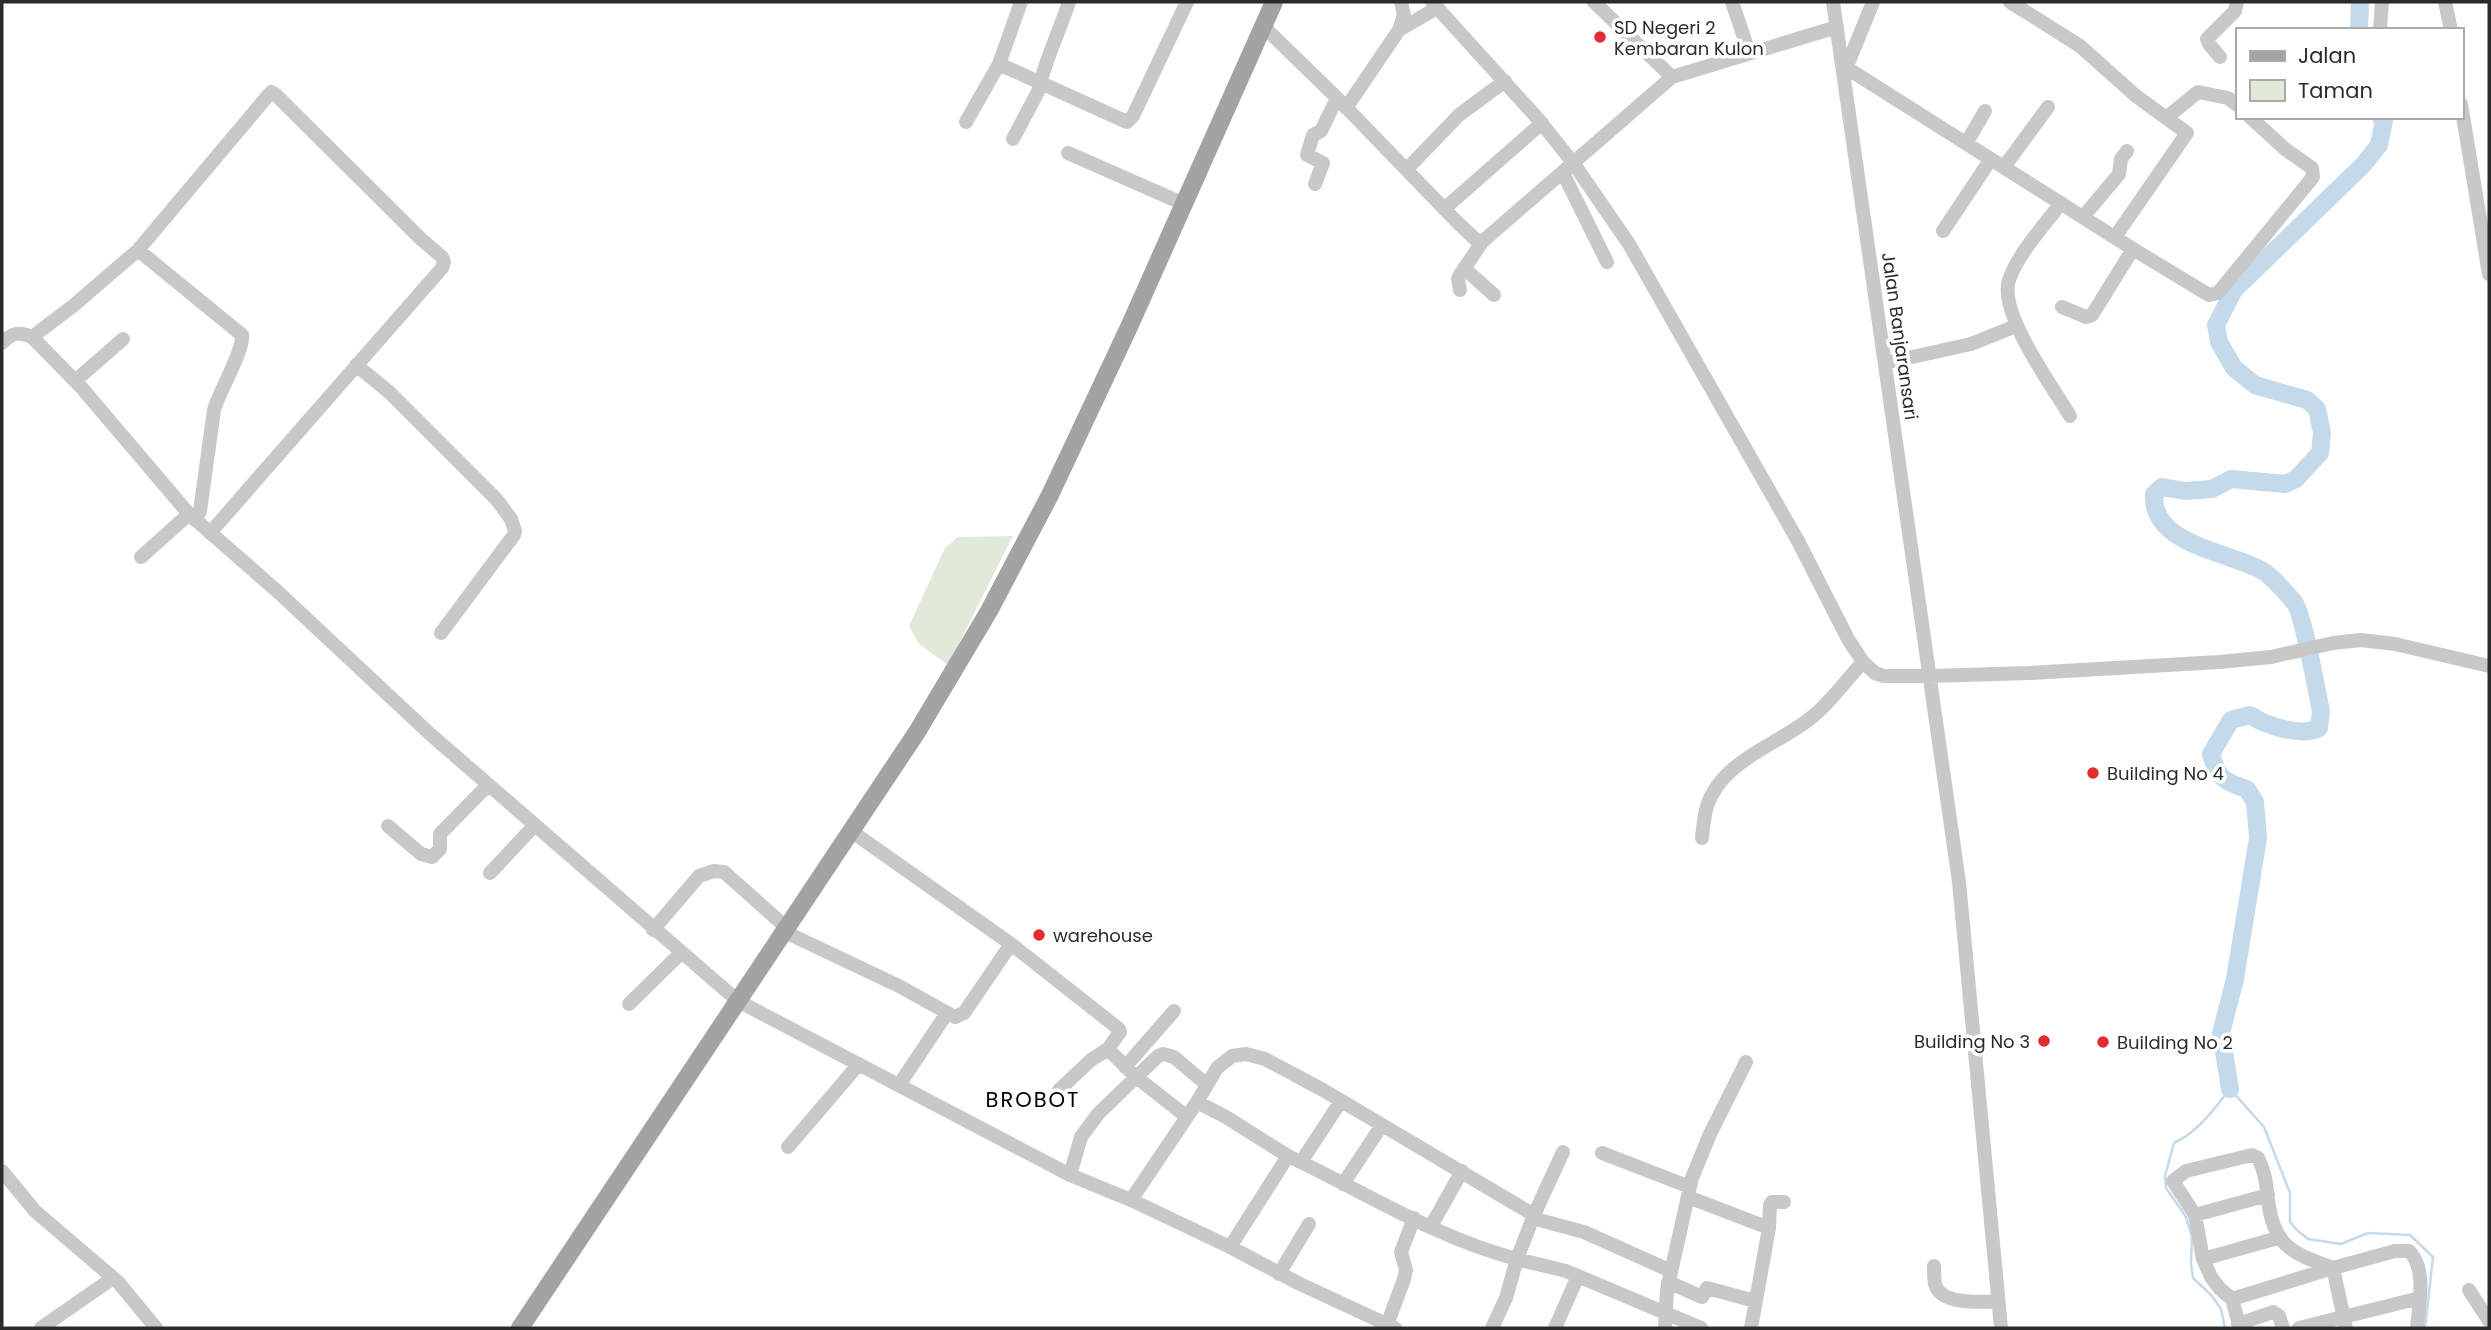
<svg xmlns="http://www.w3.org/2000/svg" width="2491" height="1330" font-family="Poppins,sans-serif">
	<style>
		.green { fill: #e1ead8 }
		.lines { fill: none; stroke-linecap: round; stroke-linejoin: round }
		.stream { stroke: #c4daea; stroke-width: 2.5 }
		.river { stroke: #c4daea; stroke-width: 18 }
		.minor { stroke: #c8c8c8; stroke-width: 14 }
		.major { stroke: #a3a3a3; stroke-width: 18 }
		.poi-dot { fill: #e62a32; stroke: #fff; stroke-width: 2.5 }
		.labels { text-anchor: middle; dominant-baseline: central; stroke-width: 7; stroke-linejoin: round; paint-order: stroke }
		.poi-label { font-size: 18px; fill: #2b2b2b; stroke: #fff; text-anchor: start }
		.street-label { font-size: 18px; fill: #2b2b2b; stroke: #fff }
		.quarter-label { font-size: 21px; letter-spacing: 2px; fill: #000; stroke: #fff }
	</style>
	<rect width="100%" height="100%" fill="#fff"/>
	<path class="green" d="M1013 536 948 665 919 644 909 626 945 548 958 537Z"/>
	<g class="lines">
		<path class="stream" d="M2225 1328 2221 1309 2212 1296 2193 1278 2191 1263 2192 1237 2186 1217 2166 1188 2165 1176 2174 1143C2199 1131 2213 1110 2230 1089L2264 1127 2290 1193V1222L2297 1230 2308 1239 2341 1244 2368 1233 2410 1235 2433 1257 2425 1328"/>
		<path class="river" d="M2359 30 2360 2
			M2230 1089 2221 1033 2235 979 2258 838 2255 802 2247 789C2224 782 2218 778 2211 754L2231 720 2250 715C2266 726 2302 737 2319 728L2321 711C2317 693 2303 612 2294 602 2285 592 2272 575 2259 569 2225 551 2151 544 2154 494L2162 487 2185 491 2212 489 2231 479 2285 484 2296 479 2320 453 2322 433 2317 409 2307 400 2255 385 2234 368 2219 342 2216 325 2234 290 2363 165 2379 145 2384 121 2381 117"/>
		<path class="minor" d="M1021 2 999 64 1127 122 1133 116 1187 2
			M1432 2 1539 120 1574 164 1629 244 1798 541 1848 639 1863 662 1875 673 1884 676H1929L2030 673 2219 662 2271 657 2333 643 2361 640 2395 644 2489 666
			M1594 2 1672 77
			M1732 2 1749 52
			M1833 2 1959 882 2001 1328
			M2010 2 2080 46 2136 96 2187 133 2115 237
			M2445 2 2451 30
			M1263 26 1337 98 1457 222 1475 239 1482 242 1672 77 1837 27
			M1399 30 1437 8
			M2380 30 2382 2
			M2220 57 2209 44 2207 39 2235 11 2237 2
			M1842 65 2133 249 2209 295 2218 293 2313 177 2312 168 2285 149 2250 117
			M1847 66 1873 2
			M1040 83C1048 55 1060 29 1069 2
			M2461 104 2489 274
			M1346 108 1399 30 1404 15 1401 2
			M2166 118 2198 92 2228 98 2237 105
			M966 122 999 64
			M1013 139 1042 84
			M1967 142 1985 111
			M1068 153 1184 204
			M2004 167 2048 107
			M1407 169 1459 115 1505 81
			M1563 173 1607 262
			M1315 184 1323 163 1307 155 1313 135 1321 131 1337 98
			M2061 203C2044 226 2019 252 2009 280 1998 313 2053 387 2070 416
			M1444 209 1542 123
			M2083 217 2119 174 2121 159 2127 151
			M1943 231 1991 159
			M138 250 242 335C244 351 219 391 214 410L200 511 195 520
			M1464 268 1494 295
			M1460 290 1458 279 1460 275 1482 242
			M2062 307 2086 317 2092 315 2133 249
			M32 337 73 306 138 250 271 92 275 94 421 239 442 257 444 262 442 268 210 533
			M2 343C12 333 19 331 32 337L81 387 189 514 277 591 430 734 738 1001 1070 1175 1131 1200 1230 1247 1300 1284 1395 1328
			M1885 363 1971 344 2016 326
			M356 365 389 392 497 500 511 519 515 531 514 535 441 633
			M75 381 123 339
			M141 557 189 514
			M388 826 421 854 432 857 440 849V834L488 785
			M851 831 1011 944 1119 1029 1120 1032 1108 1049 1091 1060 1059 1090
			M1702 838C1703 827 1704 816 1707 806 1722 760 1778 745 1812 717 1831 702 1846 680 1863 662
			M490 873 534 826
			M653 930 699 876 714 871 724 872 787 928
			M785 932 899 986 955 1017 964 1013 1011 944
			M629 1004 681 953
			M1108 1049 1135 1076 1187 1117
			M1125 1067 1174 1011
			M899 1085 947 1013
			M1197 1102 1226 1117 1288 1156
			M788 1147 859 1064
			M1602 1153 1690 1187
			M1301 1162 1341 1101
			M2 1171 35 1211 118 1282 156 1328
			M1070 1175 1081 1137 1098 1114 1158 1056 1163 1054 1174 1057 1207 1085
			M1343 1184 1382 1125
			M1688 1197 1769 1228
			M1131 1200 1197 1102 1217 1068 1232 1056 1246 1054 1265 1059 1323 1090 1534 1215 1517 1259 1566 1271 1701 1328
			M1534 1215 1563 1152
			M2195 1215 2268 1195
			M1532 1218 1584 1232 1671 1271
			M1431 1226 1462 1171
			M1230 1247 1288 1156C1363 1191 1436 1238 1517 1259L1506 1298 1492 1328
			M2203 1259 2278 1238
			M1934 1266C1934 1272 1934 1278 1935 1284 1941 1306 1980 1301 1997 1302
			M1279 1274 1309 1224
			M1668 1282 1702 1297 1707 1288 1755 1301
			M2469 1290 2489 1321
			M2232 1299 2333 1268 2395 1251H2409C2427 1268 2419 1305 2417 1328
			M2238 1324 2273 1312 2279 1316 2283 1328
			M1387 1325 1404 1279 1406 1270 1401 1252 1414 1218
			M41 1328 113 1278
			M1555 1328 1578 1276
			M1665 1328 1667 1290 1692 1178 1710 1134 1746 1062
			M1751 1328 1769 1228 1770 1205 1772 1202H1784
			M2240 1328 2232 1299 2220 1289 2211 1277 2203 1259 2195 1215 2173 1181 2186 1171 2252 1155 2258 1158C2267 1175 2266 1189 2269 1207 2276 1249 2296 1254 2333 1268L2346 1328
			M2299 1328 2420 1298"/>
		<path class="major" d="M520 1328 917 732 989 611 1050 495 1129 327 1274 2"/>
	</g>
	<g class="poi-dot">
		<circle cx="1600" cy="37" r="7"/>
		<circle cx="2093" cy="773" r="7"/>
		<circle cx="1039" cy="935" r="7"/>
		<circle cx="2044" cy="1041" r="7"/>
		<circle cx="2103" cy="1042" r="7"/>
	</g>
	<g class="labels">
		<g class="poi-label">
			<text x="1614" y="27">SD Negeri 2<tspan x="1614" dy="21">Kembaran Kulon</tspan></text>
			<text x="2107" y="773">Building No 4</text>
			<text x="1053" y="935">warehouse</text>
			<text x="2030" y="1041" text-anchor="end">Building No 3</text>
			<text x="2117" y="1042">Building No 2</text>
		</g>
		<g class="street-label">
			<text transform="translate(1900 336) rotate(82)">Jalan Banjaransari</text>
		</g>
		<g class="quarter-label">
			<text x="1033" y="1099">BROBOT</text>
		</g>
	</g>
	<rect width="2491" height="1330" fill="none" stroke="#2b2b2b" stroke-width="7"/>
	<rect x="2236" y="28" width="228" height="91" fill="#ffffff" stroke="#aaaaaa" stroke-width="2"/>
	<rect x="2250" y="51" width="35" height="10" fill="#a3a3a3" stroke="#aaaaaa" stroke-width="2"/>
	<text x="2298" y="63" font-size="21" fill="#2b2b2b">Jalan</text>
	<rect x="2250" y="80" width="35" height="21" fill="#e1ead8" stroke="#aaaaaa" stroke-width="2"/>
	<text x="2298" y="98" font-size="21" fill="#2b2b2b">Taman</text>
</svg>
